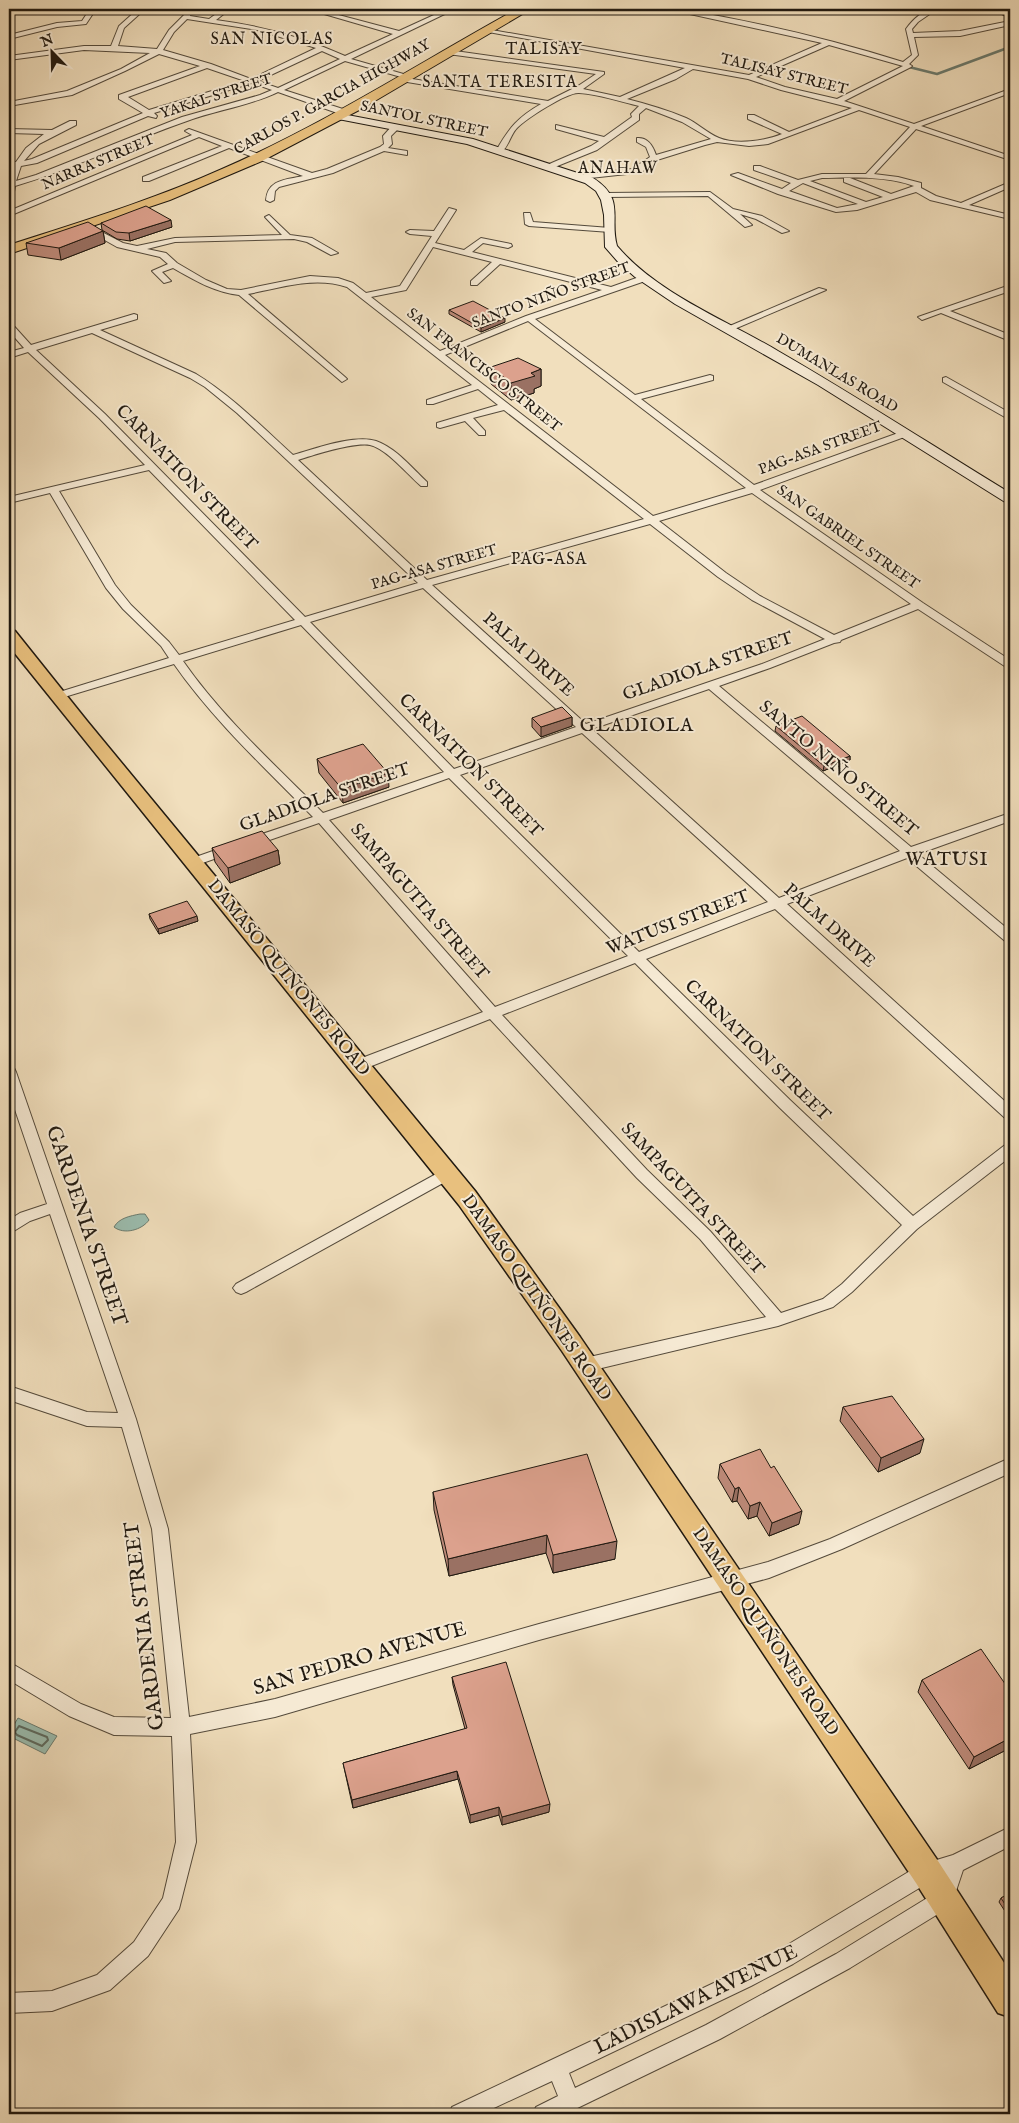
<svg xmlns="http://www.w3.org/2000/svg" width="1019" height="2123" font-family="'IM FELL English',serif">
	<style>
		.water { fill: #9bbdaf; stroke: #6a7b6f }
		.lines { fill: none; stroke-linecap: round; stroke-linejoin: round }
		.shore { stroke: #5e6b60; stroke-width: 2 }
		.stream { stroke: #6a7b6f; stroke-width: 2.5 }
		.minor-casing { stroke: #544a3b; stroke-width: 2 }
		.secondary-casing { stroke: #201910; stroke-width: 2 }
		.primary-casing { stroke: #201910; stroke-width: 3 }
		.trunk-casing { stroke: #201910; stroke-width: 2 }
		.minor { fill: #f6ead4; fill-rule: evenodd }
		.secondary { fill: #f6ead4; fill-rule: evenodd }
		.primary { fill: #e8c07e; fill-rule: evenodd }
		.trunk { fill: #e8c07e; fill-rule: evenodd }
		.wall { fill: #bd8a79; stroke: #201910 }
		.shaded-wall { fill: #9a7163; stroke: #201910 }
		.building { fill: #dca18d; stroke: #201910 }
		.labels { text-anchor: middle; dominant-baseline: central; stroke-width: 4; stroke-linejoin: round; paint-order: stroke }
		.far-street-label { font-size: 15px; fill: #201910; stroke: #f6ead4 }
		.far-neighbourhood-label { font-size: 16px; letter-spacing: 1px; fill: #201910; stroke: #f6ead4 }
		.street-label { font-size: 18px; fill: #201910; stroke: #f6ead4 }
		.neighbourhood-label { font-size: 19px; letter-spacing: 1px; fill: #201910; stroke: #f6ead4 }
		.near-street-label { font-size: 21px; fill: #201910; stroke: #f6ead4 }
	</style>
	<rect width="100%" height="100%" fill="#f1dfbd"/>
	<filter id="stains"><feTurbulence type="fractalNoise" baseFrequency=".004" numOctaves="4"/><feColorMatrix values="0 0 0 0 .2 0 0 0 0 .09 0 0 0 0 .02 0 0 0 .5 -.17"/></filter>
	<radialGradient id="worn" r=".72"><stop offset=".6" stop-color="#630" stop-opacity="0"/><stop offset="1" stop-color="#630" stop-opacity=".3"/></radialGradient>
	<path class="water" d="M140 1214H145L149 1220C142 1230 124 1235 114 1227 119 1218 130 1216 140 1214Z
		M18 1718 57 1736 45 1754 9 1736V1733Z"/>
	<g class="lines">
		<path class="shore" d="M19 1726 47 1737 48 1740 42 1746 17 1735 15 1732Z"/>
		<path class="stream" d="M909 67 937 74 1010 47"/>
		<defs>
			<path id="minor" d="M90 9H96L86 24 57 27 9 39V35L57 23 82 21Z
				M138 9H145L124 28 118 46 157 49 169 30 187 12H191L190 16 209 19 223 9H230L216 20C261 26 304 37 345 56L393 34 307 9H316L399 31 447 9H455L351 59 407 75 406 78 548 101 578 86 596 74 448 54 445 52 448 50 604 72V74L583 89 620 97 685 68 483 31 486 29 749 75 822 43 667 9H680C756 22 830 39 903 62L912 55 906 29C913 19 925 8 937 9L918 22 912 29 913 33 960 31 1010 21V25L960 36 914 37 918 55 909 64 912 66 911 67 844 101 914 124 1010 89V93L921 126 1010 156V160L916 129 874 174 898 177 921 183V188L936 196 961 203 1010 182V187L969 205 1010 215V219L930 200 916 192 857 210 836 212 778 194 731 175 738 173 782 189 791 183 754 170V166H760L798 180 822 174H866L910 127 859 110 768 144 749 146 717 142 705 145 657 160 643 171 636 173 581 179 577 177 578 175 632 169 650 157 646 147 637 142V138C648 137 653 146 656 155L711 139 682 122 646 108 639 114V120L597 150 550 169H547V165L591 146 599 141 556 129V125L604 137 632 117 631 114 639 106C622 102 598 94 579 93 567 92 526 119 517 128 510 135 508 149 500 153L496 151C509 128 518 117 541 104L401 81 397 79 401 77 345 61 284 90 346 110V114H340L278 92C249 106 217 110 187 121 129 141 74 169 15 186L13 197 9 199V180L14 166H9V162H16L26 148 44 134 9 133V129L52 130 70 121H76V125L39 144 24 161 32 159 143 113 119 99V95L200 66 159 54 125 71 72 95 9 106V102L67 91 121 69 150 53 84 50 9 60V56L84 46H111L119 26ZM187 19 257 30 316 48 251 79 211 64 163 50 174 32ZM829 45 903 66 837 99 785 87 756 77ZM322 51 340 59 278 88 258 81ZM207 68 245 81 149 110 128 97ZM693 69 748 79 781 90 852 108 789 132 754 115H748V119L782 134C765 141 736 145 719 138 707 133 697 123 686 118 667 110 647 104 627 99L676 79ZM252 83 272 90 260 95 182 117 36 175 16 181 21 166 37 163 148 116 156 118 157 116 154 113ZM822 178C850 177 888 176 914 186L891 194 850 178H844V182L883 197 866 202 810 181ZM803 183 858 204 837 208 789 191Z
				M992 9H1000L1010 14V18Z
				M392 126 399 128 391 136 392 144 388 148 407 151V155L384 151 333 173 279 187 275 191 274 200 270 202 266 200C268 179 286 180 303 176L229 148 149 181H143V177L222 146 199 137 9 216V211L192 135 185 131 189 129 312 173 327 169 380 147 384 144 383 136Z
				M710 192 733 209 762 216 789 231 782 233 756 219 740 214 752 225 745 227 708 196 606 197 602 195 606 193Z
				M449 208 456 210 435 243 464 250 481 238 511 244 512 246 508 248 483 243 472 252 611 287 642 276H648V280L535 319 635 395 710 375 713 376V380L641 399 754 485 901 432H907V436L760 490 923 603 1010 660V668L1006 667 918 609 841 640 840 642 834 643 770 668 719 686 911 847 1010 813V821L918 854 1010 931V942L1005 941 907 858 787 904 1010 1106V1119L1005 1118 775 909 646 959 790 1100 913 1216 1005 1145 1010 1144V1157L917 1229 852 1292 833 1307 778 1326 585 1372 579 1370 577 1365 579 1360 585 1358 766 1317 700 1239 637 1178 490 1019 364 1069H354L352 1065 354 1061 483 1012 319 823 255 845H247L245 842 247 839 313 817C265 768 213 720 174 664L61 698H53L51 696 53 694 169 658 161 646 123 609 106 588 50 493 9 503V497L145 465 99 418 28 352 9 358V352L24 348 9 331V323L12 324 31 345 134 314 137 315V319L100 330 196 374C232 396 262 427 293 455 314 449 355 434 376 441 396 448 412 468 427 482V486H421C407 474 387 449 370 445 353 442 314 455 298 460L427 580 644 519 504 410 473 418 485 431V435H479L465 421 440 428 437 427V423L498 405 478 389 433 404H427V400L472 385 347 287C314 276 280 288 248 294L345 377 347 379 342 382 239 295C214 292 194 280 173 268L162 272 171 281 164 283 152 271 168 264 160 257 117 247 85 229 92 227 123 243 137 246 175 238 282 235 265 217 269 215 290 235 312 238 338 253 331 255 307 242 294 239 175 242 147 249 166 253 177 263 206 280 227 289 241 290 310 276 338 278 353 283 366 293 400 286 432 236 410 234 406 232 410 230 434 231ZM433 247 492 262 471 281V285H477L500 264 602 290 526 316 440 351 371 297 406 290ZM528 321 746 488 653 516 445 355ZM92 333 190 378 205 387 237 413 418 583 305 617 105 414 36 350ZM149 470 295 620 179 655 169 642 131 605 115 585 59 491ZM752 493 911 604 834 635 760 596 726 573 659 521ZM650 524 718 577 752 600 825 639 762 664 586 724 432 585ZM423 588 576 727 454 769 310 622ZM301 625 444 772 323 813C275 765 222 717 183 661ZM709 689 900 851 779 898 592 729ZM582 733 768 902 639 952 460 775ZM449 778 628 956 495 1007 329 820ZM635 963 780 1108 902 1225 842 1284 823 1299 781 1313 710 1231 647 1170 502 1015Z
				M524 213H530L533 222 610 228 614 230 610 232 529 226 525 224Z
				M1010 285V291L950 311 1010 335V341L941 313 922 320 918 317Z
				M819 288 826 290 732 330 725 328Z
				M946 377 1010 413V420L943 382V378Z
				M230 845 234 846 236 849 234 852 194 866 188 862 190 859Z
				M9 1067 14 1068 16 1072 136 1419 168 1529 189 1717 275 1699 539 1624 768 1562 830 1539 1010 1458V1473L842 1549 769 1578 539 1640 275 1717 190 1734 196 1842 179 1909 148 1956 110 1990 52 2011 9 2013V1993L52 1991 97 1975 134 1942 163 1898 176 1842 172 1736 114 1735 69 1716 9 1680V1662L81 1704 114 1717 171 1718 152 1529 122 1427 87 1426 9 1400V1386L87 1412 118 1413 50 1214 30 1221 9 1234V1220L20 1213 47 1204 9 1092Z
				M447 1168 452 1170 454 1174 452 1178 246 1292 241 1294 236 1292 233 1288 236 1284Z
				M1010 1827V1846L963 1870 951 1906 850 1968 720 2039 565 2114H533L536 2107 558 2096 552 2081 481 2114H449L452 2107 737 1972 779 1950 920 1865 953 1855ZM942 1878 937 1892 836 1954 706 2025 575 2088 569 2073 751 1986 793 1964 931 1881Z"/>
			<path id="secondary" d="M337 113 473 139 593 178C626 199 609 217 617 246 658 294 724 319 778 351 856 396 933 446 1010 493V503L1005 502 818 385 675 304 635 277 619 263 605 247 604 215 601 200 596 191 585 183 467 144 333 118 332 116 333 114Z"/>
			<path id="primary" d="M9 630 15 631 87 721 475 1191 580 1337 938 1861 1010 1972V2017L998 2013 916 1883 562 1351 459 1205 9 646Z"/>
			<path id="trunk" d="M517 9H531L363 108 262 161 170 200 9 254V245C80 222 153 200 222 169 325 124 419 63 517 9Z"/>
		</defs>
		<use href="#minor" class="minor-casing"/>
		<use href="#secondary" class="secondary-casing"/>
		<use href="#primary" class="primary-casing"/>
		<use href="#trunk" class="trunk-casing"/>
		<use href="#minor" class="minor"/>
		<use href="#secondary" class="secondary"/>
		<use href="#primary" class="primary"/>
		<use href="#trunk" class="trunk"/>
	</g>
	<path class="wall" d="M101 223 172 227 130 241 117 239 102 230Z
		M103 231 105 243 61 260 28 255 26 243Z
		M449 310 505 322 481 332 449 314Z
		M491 367 541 369V386L534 389V393L511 400 491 384Z
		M572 717V726L541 737 532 727V718Z
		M776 726 850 756V760L823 771 775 731Z
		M317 759 389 787 343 803 319 773Z
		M212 848 278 850 280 864 230 883 215 862Z
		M149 914 198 921 159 934 150 919Z
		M843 1407 920 1453 878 1472 840 1421Z
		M720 1464 799 1524 769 1536 757 1516 748 1519 737 1501 732 1502 718 1478Z
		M433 1492 615 1559 553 1573 546 1553 449 1576 434 1510Z
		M452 1677 549 1812 502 1825 499 1815 470 1823 458 1779 353 1808 343 1763 465 1729 453 1685Z
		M922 1680 1010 1691V1748L969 1769 918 1692Z
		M1010 1893V1919L999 1902 1001 1898Z"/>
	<path class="shaded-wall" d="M171 220 172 227 130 241 129 233Z
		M103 231 105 243 61 260 59 248Z
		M505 318V322L481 332V328Z
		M541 369V386L534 389V393L511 400V383L531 373Z
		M572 717V726L541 737V727Z
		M850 756V760L823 771 824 766Z
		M388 773 389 787 343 803 342 789Z
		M278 850 280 864 230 883 228 868Z
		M197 916 198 921 159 934 158 929Z
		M924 1439 920 1453 878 1472 881 1458Z
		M739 1487 737 1501 732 1502 735 1489Z
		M760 1502 757 1516 748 1519 750 1506Z
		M802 1511 799 1524 769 1536 772 1523Z
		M547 1535 546 1553 449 1576 448 1559Z
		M617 1541 615 1559 553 1573V1555Z
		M1010 1738V1748L969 1769 974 1757Z
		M457 1771 458 1779 353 1808 352 1800Z
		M550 1804 549 1812 502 1825V1817Z
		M499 1807V1815L470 1823V1815Z"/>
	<path class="building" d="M146 206 171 220 129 233 116 232 101 223Z
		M88 222 103 231 59 248 26 243Z
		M473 301 505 318 481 328 449 310Z
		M518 358 541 369 531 373 535 376 511 383 491 367Z
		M562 707 572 717 541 727 532 718Z
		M802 716 850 756 824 766 776 726Z
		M363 744 388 773 342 789 317 759Z
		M262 831 278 850 228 868 212 848Z
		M187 901 197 916 158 929 149 914Z
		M892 1396 924 1439 881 1458 843 1407Z
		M760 1449 771 1468 774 1466 802 1511 772 1523 760 1502 750 1506 739 1487 735 1489 720 1464Z
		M587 1454 617 1541 553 1555 547 1535 448 1559 433 1492Z
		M981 1649 1010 1691V1738L974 1757 922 1680Z
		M506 1662 550 1804 502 1817 499 1807 470 1815 457 1771 352 1800 343 1763 467 1728 452 1677Z
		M1010 1893V1912L1001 1898Z"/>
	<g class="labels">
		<g class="far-street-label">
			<text transform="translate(784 74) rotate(14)">TALISAY STREET</text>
			<text transform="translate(216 96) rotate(-18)">YAKAL STREET</text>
			<text transform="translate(332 97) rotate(-29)">CARLOS P. GARCIA HIGHWAY</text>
			<text transform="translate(424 119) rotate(12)">SANTOL STREET</text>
			<text transform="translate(98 162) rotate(-23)">NARRA STREET</text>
			<text transform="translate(551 295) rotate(-20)">SANTO NIÑO STREET</text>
			<text transform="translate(484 370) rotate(38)">SAN FRANCISCO STREET</text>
			<text transform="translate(837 373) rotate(31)">DUMANLAS ROAD</text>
			<text transform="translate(820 448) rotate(-20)">PAG-ASA STREET</text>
			<text transform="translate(848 537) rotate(35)">SAN GABRIEL STREET</text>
			<text transform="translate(434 567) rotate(-16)">PAG-ASA STREET</text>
		</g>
		<g class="far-neighbourhood-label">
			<text x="272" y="40">SAN NICOLAS</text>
			<text x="544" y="50">TALISAY</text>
			<text x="500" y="83">SANTA TERESITA</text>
			<text x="618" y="169">ANAHAW</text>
			<text x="549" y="560">PAG-ASA</text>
		</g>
		<g class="street-label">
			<text transform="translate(186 478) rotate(46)">CARNATION STREET</text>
			<text transform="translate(528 655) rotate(42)">PALM DRIVE</text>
			<text transform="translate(708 667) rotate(-19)">GLADIOLA STREET</text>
			<text transform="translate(470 766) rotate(45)">CARNATION STREET</text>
			<text transform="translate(838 769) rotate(40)">SANTO NIÑO STREET</text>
			<text transform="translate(325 798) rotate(-19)">GLADIOLA STREET</text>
			<text transform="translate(419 902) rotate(49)">SAMPAGUITA STREET</text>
			<text transform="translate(678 923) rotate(-21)">WATUSI STREET</text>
			<text transform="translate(829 926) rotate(42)">PALM DRIVE</text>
			<text transform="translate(288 978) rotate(51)">DAMASO QUIÑONES ROAD</text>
			<text transform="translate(757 1051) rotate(44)">CARNATION STREET</text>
			<text transform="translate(692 1199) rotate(47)">SAMPAGUITA STREET</text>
			<text transform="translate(536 1298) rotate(55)">DAMASO QUIÑONES ROAD</text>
			<text transform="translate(765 1632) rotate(56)">DAMASO QUIÑONES ROAD</text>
		</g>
		<g class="neighbourhood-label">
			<text x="637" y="726">GLADIOLA</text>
			<text x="947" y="860">WATUSI</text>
		</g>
		<g class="near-street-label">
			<text transform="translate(86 1226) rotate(71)">GARDENIA STREET</text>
			<text transform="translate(145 1626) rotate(-97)">GARDENIA STREET</text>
			<text transform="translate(360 1659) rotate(-16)">SAN PEDRO AVENUE</text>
			<text transform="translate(696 2000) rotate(-26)">LADISLAWA AVENUE</text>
		</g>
	</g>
	<rect width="1019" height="2123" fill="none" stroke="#f1dfbd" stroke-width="30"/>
	<rect x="10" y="10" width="999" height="2103" fill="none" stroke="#201910" stroke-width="2.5"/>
	<rect x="15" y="15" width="989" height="2093" fill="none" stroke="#201910"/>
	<g transform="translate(52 52) rotate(337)" stroke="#f6ead4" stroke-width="4" paint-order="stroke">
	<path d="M0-4L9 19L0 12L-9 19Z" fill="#201910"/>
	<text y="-8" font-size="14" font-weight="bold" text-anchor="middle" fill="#201910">N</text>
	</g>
	<rect width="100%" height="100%" filter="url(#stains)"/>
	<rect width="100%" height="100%" fill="url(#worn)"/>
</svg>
